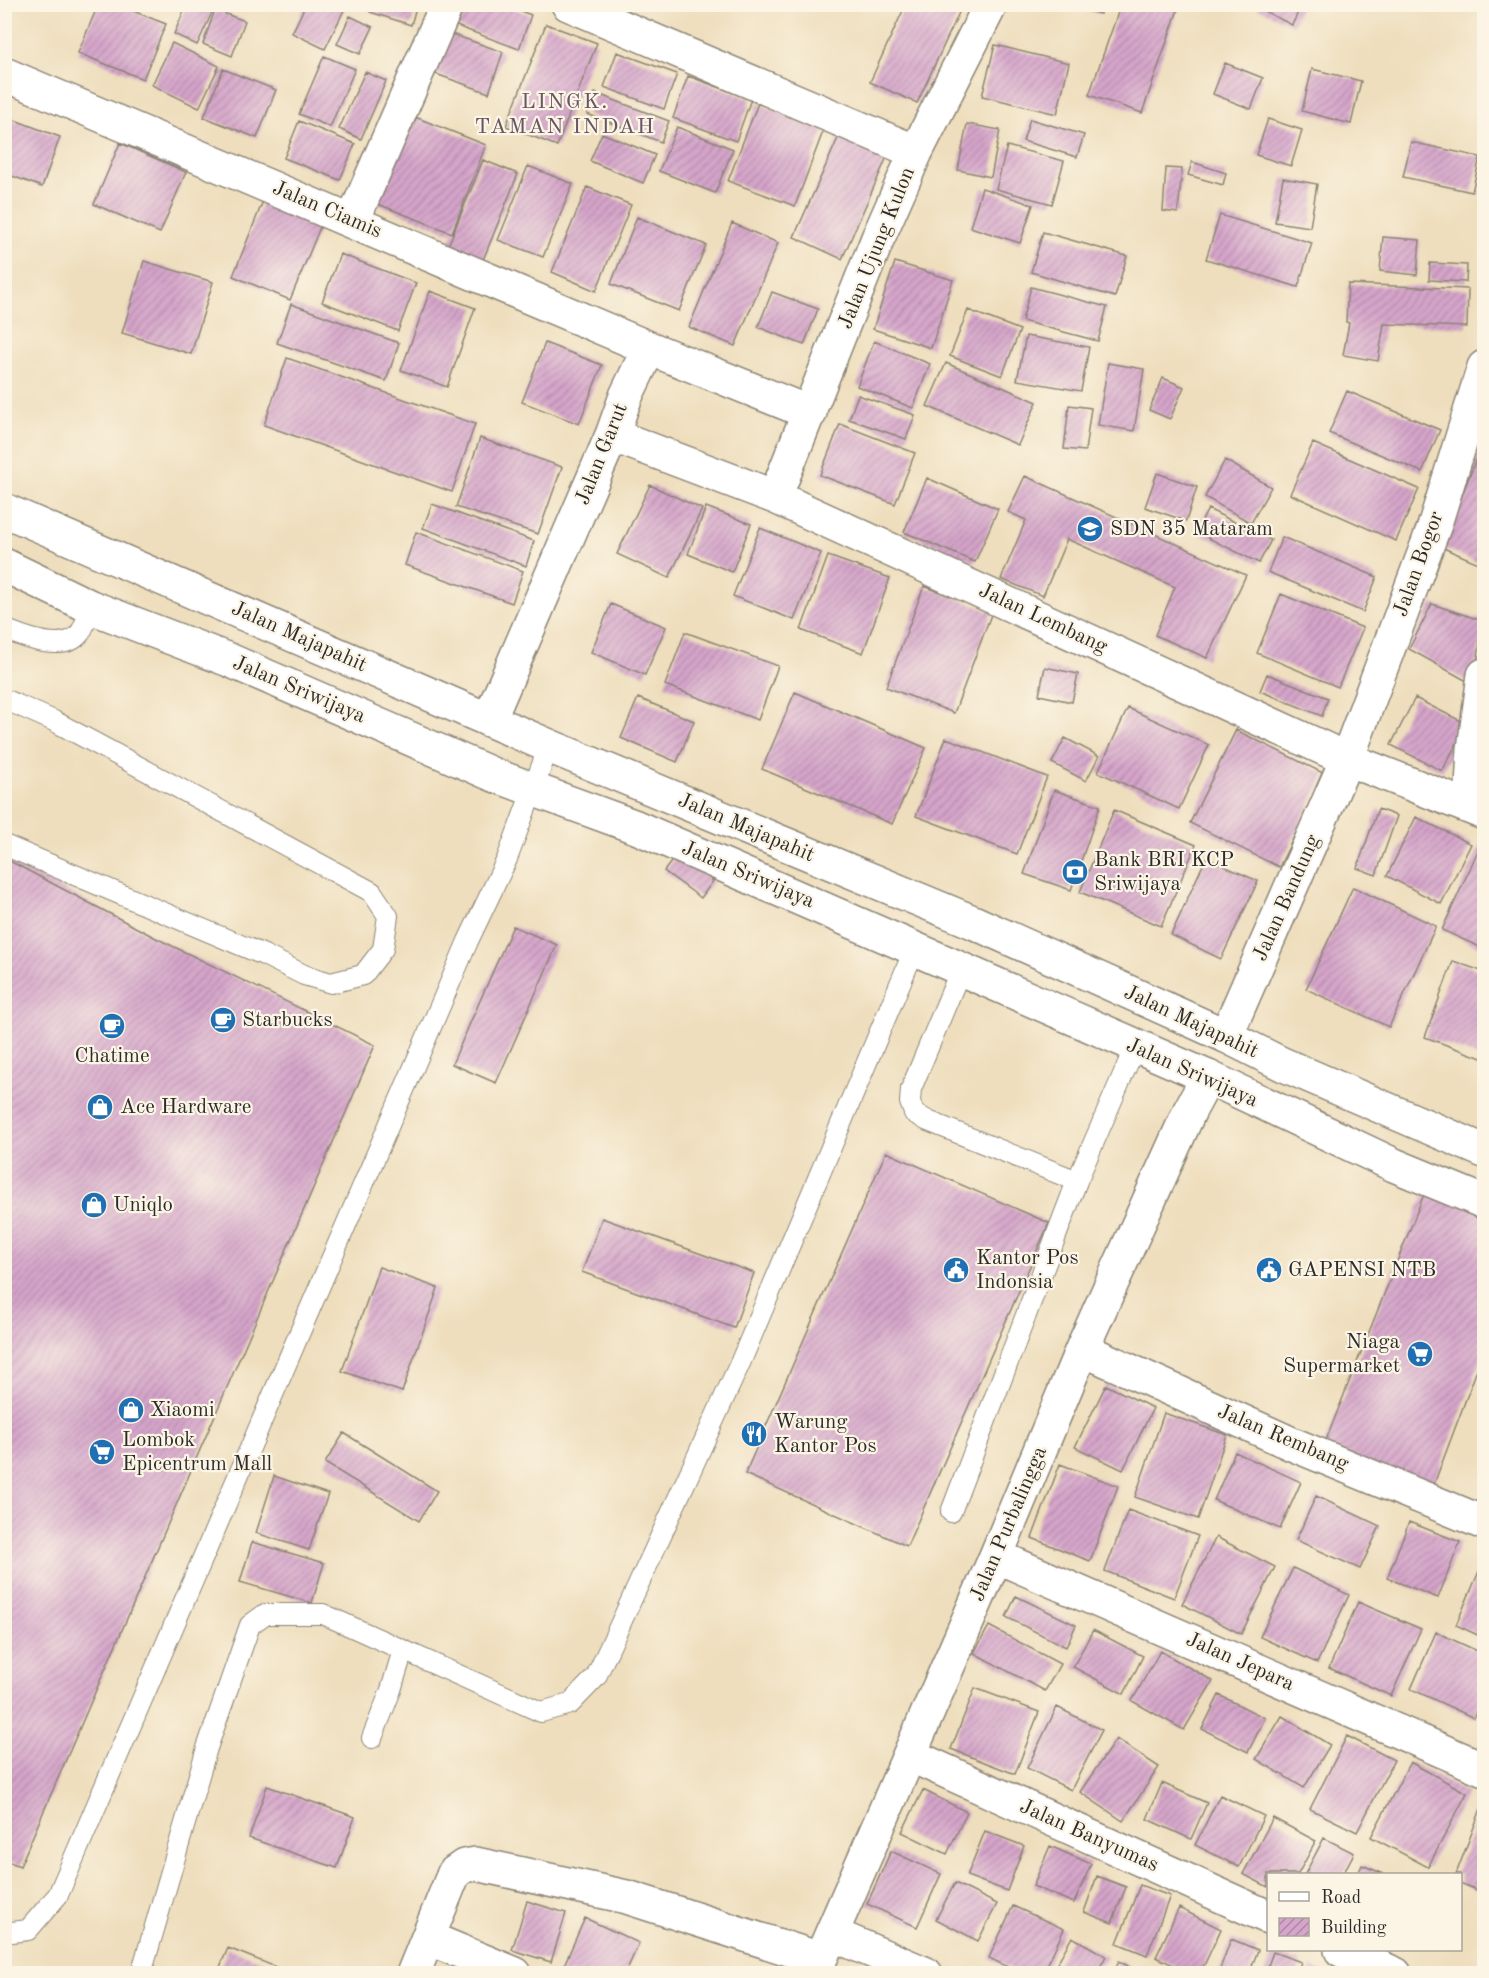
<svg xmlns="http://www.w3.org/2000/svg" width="1489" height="1978" font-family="'Old Standard TT',serif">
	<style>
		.building { fill: url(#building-hatch) }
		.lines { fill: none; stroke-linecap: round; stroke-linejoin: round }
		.service-casing { stroke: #8c8474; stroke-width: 22 }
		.minor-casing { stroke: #8c8474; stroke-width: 36 }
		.primary-casing { stroke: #8c8474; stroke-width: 36 }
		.service { stroke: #fff; stroke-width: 20 }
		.minor { stroke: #fff; stroke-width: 33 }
		.primary { stroke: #fff; stroke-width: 33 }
		.labels { text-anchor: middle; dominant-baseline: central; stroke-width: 4.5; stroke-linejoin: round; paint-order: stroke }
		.street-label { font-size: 21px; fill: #2b2b2b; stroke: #fcf5e5 }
		.poi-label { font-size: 21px; fill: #2b2b2b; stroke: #fcf5e5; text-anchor: start }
		.neighbourhood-label { font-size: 22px; letter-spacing: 1.5px; fill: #675663; stroke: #fcf5e5 }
	</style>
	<defs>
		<pattern id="building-hatch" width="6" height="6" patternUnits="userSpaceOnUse" patternTransform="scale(1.5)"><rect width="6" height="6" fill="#d6a5cb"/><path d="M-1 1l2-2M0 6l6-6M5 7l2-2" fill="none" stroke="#ae87a5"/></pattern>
	</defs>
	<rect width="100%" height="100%" fill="#fcf5e5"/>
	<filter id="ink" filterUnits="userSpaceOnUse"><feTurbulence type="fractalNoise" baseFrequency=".0167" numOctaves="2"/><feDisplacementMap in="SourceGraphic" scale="12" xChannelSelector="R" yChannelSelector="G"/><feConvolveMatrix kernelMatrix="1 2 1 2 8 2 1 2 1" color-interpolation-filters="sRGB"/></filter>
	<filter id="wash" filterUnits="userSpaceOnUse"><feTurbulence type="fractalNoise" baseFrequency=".008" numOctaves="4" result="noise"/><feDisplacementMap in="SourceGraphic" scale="24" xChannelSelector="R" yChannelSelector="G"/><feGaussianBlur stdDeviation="1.35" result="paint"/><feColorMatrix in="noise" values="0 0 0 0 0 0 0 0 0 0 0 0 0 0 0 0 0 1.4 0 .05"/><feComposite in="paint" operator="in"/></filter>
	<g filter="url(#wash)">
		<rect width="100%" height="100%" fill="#eedebd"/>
		<g id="blocks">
			<path class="building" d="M187 4H216L197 45 174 34Z
				M306 4H347L325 49 292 33Z
				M372 4H417L411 25 370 12Z
				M459 4H502L531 15 519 49 451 24Z
				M906 4H963L917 103 870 82Z
				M1064 4H1103L1100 14Z
				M1121 4H1180L1142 113 1089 95Z
				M1250 4H1302L1292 25Z
				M98 5H118L166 24 143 79 78 53Z
				M215 10 245 21 232 56 203 44Z
				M350 16 373 27 360 54 337 44Z
				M546 24 597 43 557 146 506 126Z
				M437 29 503 52 489 93 422 69Z
				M172 43 219 66 199 108 152 85Z
				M995 45 1069 63 1057 114 982 96Z
				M617 52 677 74 664 109 604 87Z
				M324 56 355 69 330 127 299 114Z
				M1225 63 1263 78 1251 109 1213 94Z
				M223 69 276 90 257 138 204 117Z
				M1312 69 1361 81 1351 124 1302 111Z
				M365 72 386 81 361 139 339 129Z
				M688 76 751 99 736 141 673 118Z
				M595 93 669 121 661 142 587 114Z
				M758 103 824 129 795 206 728 181Z
				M405 113 486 145 452 233 370 201Z
				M4 116 60 137 42 187 4 173Z
				M1030 119 1084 135 1077 157 1023 141Z
				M1268 119 1302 130 1291 166 1256 155Z
				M299 121 355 144 340 180 284 158Z
				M967 124 1000 130 991 177 958 170Z
				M677 127 733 149 715 193 659 171Z
				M602 133 655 155 643 183 590 161Z
				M839 136 887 157 842 259 794 237Z
				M1411 142 1480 157 1472 192 1403 177Z
				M120 143 186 172 160 233 94 204Z
				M1007 146 1064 161 1052 204 996 189Z
				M483 160 518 174 483 260 448 246Z
				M1192 162 1226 173 1223 185 1188 175Z
				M528 166 573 184 543 257 498 240Z
				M1166 168 1182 169 1178 213 1163 211Z
				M1283 178 1317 184 1310 227 1275 222Z
				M587 187 631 205 596 291 552 272Z
				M982 188 1033 205 1020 243 970 227Z
				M263 201 321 225 290 300 233 276Z
				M1220 215 1312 243 1298 287 1206 259Z
				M637 217 706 245 679 311 611 284Z
				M732 223 778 243 735 346 689 327Z
				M1043 232 1127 256 1115 297 1031 272Z
				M1383 237 1420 240 1417 275 1380 271Z
				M340 254 416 283 398 331 322 302Z
				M144 261 213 282 191 354 122 333Z
				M895 262 953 280 931 348 873 329Z
				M1430 263 1467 265 1466 282 1429 280Z
				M1348 284 1468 289 1467 327 1384 324 1378 361 1343 355 1349 323 1346 322Z
				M1031 287 1107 307 1098 341 1022 321Z
				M430 291 475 308 447 387 401 370Z
				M772 292 818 309 804 345 758 327Z
				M291 304 399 343 386 381 277 343Z
				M968 310 1020 330 1002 376 950 356Z
				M1026 336 1089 347 1081 391 1017 380Z
				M874 341 930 364 913 408 857 386Z
				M545 343 602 365 579 424 522 402Z
				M287 358 475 424 452 492 264 425Z
				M946 363 1037 402 1018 445 927 406Z
				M1108 363 1144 369 1134 431 1098 425Z
				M1163 378 1184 387 1170 419 1149 410Z
				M1347 391 1440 430 1422 472 1329 433Z
				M858 395 915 415 906 439 849 419Z
				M1069 405 1091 408 1085 451 1064 449Z
				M840 424 915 453 895 504 820 475Z
				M480 438 562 467 538 534 456 507Z
				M1484 440V555L1483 565 1441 547Z
				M1313 443 1419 489 1396 541 1290 494Z
				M1225 460 1271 487 1251 523 1205 497Z
				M1157 473 1197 487 1186 521 1145 507Z
				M1025 476 1246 575 1207 658 1155 635 1175 587 1067 539 1043 596 1001 579 1026 520 1008 512Z
				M927 478 998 509 975 562 904 532Z
				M650 485 702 509 669 578 617 554Z
				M432 504 534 541 526 566 423 528Z
				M706 507 751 524 732 572 688 554Z
				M1208 509 1271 540 1259 563 1196 532Z
				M760 528 821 553 794 620 733 596Z
				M416 532 523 571 512 603 405 565Z
				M1282 537 1377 577 1363 612 1268 572Z
				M828 556 890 578 863 653 801 630Z
				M924 586 992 612 954 713 886 687Z
				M1281 594 1363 628 1338 687 1257 653Z
				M611 604 666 627 645 675 591 652Z
				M1432 604 1483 621 1474 685 1409 649Z
				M685 632 778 666 758 720 665 685Z
				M1045 667 1078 674 1072 702 1039 695Z
				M1267 674 1328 698 1322 716 1260 691Z
				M795 692 926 748 892 824 762 769Z
				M638 698 694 721 677 762 621 738Z
				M1415 698 1467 724 1442 771 1391 745Z
				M1128 708 1209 745 1179 809 1098 772Z
				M1236 730 1325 774 1279 867 1190 823Z
				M946 738 1047 777 1017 854 916 816Z
				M1065 738 1099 756 1086 781 1052 763Z
				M1054 790 1100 806 1071 890 1024 874Z
				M1378 809 1397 816 1376 875 1357 868Z
				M1114 810 1196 845 1161 926 1080 892Z
				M1416 817 1471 844 1441 904 1387 876Z
				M1482 842 1484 844V949L1442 930Z
				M677 854 713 881 701 898 664 871Z
				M4 858 156 938 375 1045 20 1866 4 1860Z
				M1206 858 1258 881 1221 959 1171 935Z
				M1353 887 1436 926 1389 1027 1306 989Z
				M513 926 557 945 496 1083 452 1064Z
				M1453 961 1484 972V1059L1425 1037Z
				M886 1152 1049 1223 907 1546 745 1474Z
				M1428 1184 1484 1209V1351L1431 1492 1324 1445Z
				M602 1218 754 1273 734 1328 582 1272Z
				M379 1267 438 1288 402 1392 342 1371Z
				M1106 1385 1153 1408 1123 1470 1075 1447Z
				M1164 1413 1227 1435 1198 1519 1135 1497Z
				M344 1433 437 1491 419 1521 325 1463Z
				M1235 1452 1301 1482 1280 1529 1214 1500Z
				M1060 1464 1118 1486 1090 1561 1032 1538Z
				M274 1476 328 1494 309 1550 256 1533Z
				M1316 1496 1380 1526 1360 1569 1296 1540Z
				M1128 1510 1198 1536 1174 1598 1105 1571Z
				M1409 1522 1460 1542 1438 1598 1387 1578Z
				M1216 1537 1275 1567 1241 1634 1182 1604Z
				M252 1542 324 1563 312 1603 240 1582Z
				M1293 1568 1349 1595 1317 1663 1260 1637Z
				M1480 1569 1484 1571V1638L1456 1625Z
				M1016 1596 1076 1625 1066 1647 1006 1617Z
				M1358 1602 1421 1629 1391 1696 1329 1668Z
				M989 1626 1060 1664 1045 1691 974 1653Z
				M1093 1630 1143 1656 1124 1694 1073 1667Z
				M1436 1632 1484 1654V1695L1474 1718 1411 1689Z
				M1160 1651 1213 1681 1184 1730 1132 1701Z
				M975 1688 1039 1712 1015 1774 951 1749Z
				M1219 1695 1265 1718 1248 1752 1202 1729Z
				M1057 1707 1102 1730 1071 1790 1027 1768Z
				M1282 1716 1330 1745 1304 1788 1256 1759Z
				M1347 1736 1394 1760 1357 1832 1310 1809Z
				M1116 1739 1159 1767 1123 1821 1080 1792Z
				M1410 1762 1467 1793 1428 1867 1371 1837Z
				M1162 1783 1207 1803 1191 1839 1147 1819Z
				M267 1786 355 1817 337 1868 249 1838Z
				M923 1790 967 1812 947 1854 902 1832Z
				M1220 1795 1264 1816 1239 1867 1195 1845Z
				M1484 1801V1893L1460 1883V1874H1456Z
				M1273 1818 1316 1841 1298 1874H1268V1887L1243 1874Z
				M985 1831 1024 1846 1007 1891 967 1876Z
				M1324 1838 1354 1853 1343 1874H1305Z
				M1050 1846 1091 1864 1074 1903 1033 1886Z
				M891 1851 941 1874 917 1927 867 1904Z
				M1362 1865 1384 1874H1358Z
				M1097 1876 1126 1887 1112 1923 1084 1912Z
				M955 1883 997 1904 978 1941 936 1919Z
				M1140 1885 1170 1896 1147 1955 1117 1943Z
				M527 1901 566 1913 551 1962 512 1950Z
				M1013 1906 1064 1929 1043 1974H1022L989 1958Z
				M1179 1908 1221 1929 1200 1974H1192L1156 1957Z
				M585 1918 639 1943 625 1974H560Z
				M1072 1937 1106 1956 1096 1974H1051Z
				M1231 1939 1258 1950 1249 1974H1218Z
				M228 1948 291 1973V1974H217Z
				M1273 1952 1301 1962 1297 1974H1265Z
				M1119 1961 1142 1974H1112Z
				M1312 1967 1325 1974H1308Z"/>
		</g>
	</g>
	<g filter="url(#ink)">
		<use href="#blocks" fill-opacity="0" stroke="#8c8474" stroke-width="1.5"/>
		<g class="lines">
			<defs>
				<path id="service" d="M4 629C23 637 64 654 80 633 85 626 88 615 91 607
					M4 699 54 721 372 892 388 916 383 949 363 975 331 983 304 975 264 955 4 845
					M961 969 911 1089 910 1102 914 1113 928 1121 1077 1181 1135 1047
					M951 1512 1077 1181
					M372 1738 391 1690 403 1650 541 1712 570 1704 596 1677 741 1361 915 948
					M4 1933 28 1930 58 1895 468 941 507 859 549 746
					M141 1974 207 1748 250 1625 265 1614H323L403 1650"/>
				<path id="minor" d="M568 4 916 152
					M4 74 649 348 810 413
					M353 220 447 4
					M612 435 775 497 1347 759 1484 813
					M775 497 878 238 916 152 991 4
					M489 720 612 435 626 396 649 348
					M1471 807 1474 749 1484 675
					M1226 1036 1347 759 1434 527 1484 367
					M1082 1349 1292 1444 1484 1523
					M996 1556 1484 1769
					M910 1755 1268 1917
					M832 1934 926 1974
					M428 1938 515 1974
					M1341 1950 1395 1974
					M413 1974 454 1873 464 1866 476 1864 627 1897 820 1959
					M814 1974 996 1556 1082 1349 1190 1110 1208 1077"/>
				<path id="primary" d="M4 510 549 746 973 922 1226 1036 1282 1064 1484 1151
					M4 565 91 607 229 660 494 775 636 827 1208 1077 1394 1165 1484 1202"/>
			</defs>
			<use href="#service" class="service-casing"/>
			<use href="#minor" class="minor-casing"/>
			<use href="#primary" class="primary-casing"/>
			<use href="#service" class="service"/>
			<use href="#minor" class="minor"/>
			<use href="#primary" class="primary"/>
		</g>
	</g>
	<defs>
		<symbol id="school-disc" viewBox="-11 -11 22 22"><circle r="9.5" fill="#1f6fb2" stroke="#fcf5e5"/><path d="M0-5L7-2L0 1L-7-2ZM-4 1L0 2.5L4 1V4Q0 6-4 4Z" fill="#fff"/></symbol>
		<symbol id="bank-disc" viewBox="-11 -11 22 22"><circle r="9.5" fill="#1f6fb2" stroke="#fcf5e5"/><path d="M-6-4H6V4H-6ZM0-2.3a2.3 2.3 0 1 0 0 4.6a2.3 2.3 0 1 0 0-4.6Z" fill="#fff"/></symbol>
		<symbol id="cafe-disc" viewBox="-11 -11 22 22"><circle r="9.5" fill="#1f6fb2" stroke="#fcf5e5"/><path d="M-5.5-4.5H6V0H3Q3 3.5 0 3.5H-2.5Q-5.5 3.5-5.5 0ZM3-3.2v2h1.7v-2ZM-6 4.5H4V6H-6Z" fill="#fff"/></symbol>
		<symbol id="shop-disc" viewBox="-11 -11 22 22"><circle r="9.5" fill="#1f6fb2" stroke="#fcf5e5"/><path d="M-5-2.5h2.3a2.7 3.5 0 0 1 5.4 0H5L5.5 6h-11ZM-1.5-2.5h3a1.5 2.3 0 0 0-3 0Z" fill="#fff"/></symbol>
		<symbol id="civic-disc" viewBox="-11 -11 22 22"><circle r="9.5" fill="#1f6fb2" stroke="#fcf5e5"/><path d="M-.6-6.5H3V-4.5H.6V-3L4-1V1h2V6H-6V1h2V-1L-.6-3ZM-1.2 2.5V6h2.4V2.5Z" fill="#fff"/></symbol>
		<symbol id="supermarket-disc" viewBox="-11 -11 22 22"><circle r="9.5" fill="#1f6fb2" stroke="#fcf5e5"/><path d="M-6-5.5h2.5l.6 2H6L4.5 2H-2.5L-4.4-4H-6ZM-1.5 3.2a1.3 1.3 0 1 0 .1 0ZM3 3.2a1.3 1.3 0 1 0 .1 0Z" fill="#fff"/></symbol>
		<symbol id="restaurant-disc" viewBox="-11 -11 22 22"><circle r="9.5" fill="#1f6fb2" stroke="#fcf5e5"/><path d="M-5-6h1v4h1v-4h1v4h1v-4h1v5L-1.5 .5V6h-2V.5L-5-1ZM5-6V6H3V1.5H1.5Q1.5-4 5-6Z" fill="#fff"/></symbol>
	</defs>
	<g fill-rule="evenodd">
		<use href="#school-disc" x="1075" y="514" width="30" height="30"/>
		<use href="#bank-disc" x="1060" y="857" width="30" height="30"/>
		<use href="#cafe-disc" x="208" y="1005" width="30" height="30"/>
		<use href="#cafe-disc" x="97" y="1011" width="30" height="30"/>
		<use href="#shop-disc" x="85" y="1092" width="30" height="30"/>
		<use href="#shop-disc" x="79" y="1190" width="30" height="30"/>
		<use href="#civic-disc" x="941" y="1255" width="30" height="30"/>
		<use href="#civic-disc" x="1254" y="1255" width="30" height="30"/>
		<use href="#supermarket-disc" x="1405" y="1339" width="30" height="30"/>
		<use href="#shop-disc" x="116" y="1395" width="30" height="30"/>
		<use href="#restaurant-disc" x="739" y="1419" width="30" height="30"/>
		<use href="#supermarket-disc" x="87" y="1437" width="30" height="30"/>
	</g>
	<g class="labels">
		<g class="street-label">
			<text transform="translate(327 210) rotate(23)">Jalan Ciamis</text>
			<text transform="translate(877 248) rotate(-68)">Jalan Ujung Kulon</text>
			<text transform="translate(602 454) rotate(-68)">Jalan Garut</text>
			<text transform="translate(1419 564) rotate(-70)">Jalan Bogor</text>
			<text transform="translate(1043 619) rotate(25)">Jalan Lembang</text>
			<text transform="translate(299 637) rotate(24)">Jalan Majapahit</text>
			<text transform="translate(299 690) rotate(23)">Jalan Sriwijaya</text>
			<text transform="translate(746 828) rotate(23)">Jalan Majapahit</text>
			<text transform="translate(748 875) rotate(23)">Jalan Sriwijaya</text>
			<text transform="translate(1287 898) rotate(-66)">Jalan Bandung</text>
			<text transform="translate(1191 1022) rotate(25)">Jalan Majapahit</text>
			<text transform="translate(1192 1073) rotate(24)">Jalan Sriwijaya</text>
			<text transform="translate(1283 1438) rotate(23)">Jalan Rembang</text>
			<text transform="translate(1009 1524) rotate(-67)">Jalan Purbalingga</text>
			<text transform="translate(1240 1662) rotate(24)">Jalan Jepara</text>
			<text transform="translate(1089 1836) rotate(24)">Jalan Banyumas</text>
		</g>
		<g class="poi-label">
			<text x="1110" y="529">SDN 35 Mataram</text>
			<text x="1094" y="860">Bank BRI KCP<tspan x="1094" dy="24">Sriwijaya</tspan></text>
			<text x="242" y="1020">Starbucks</text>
			<text x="112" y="1056" text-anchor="middle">Chatime</text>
			<text x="120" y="1107">Ace Hardware</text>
			<text x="113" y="1205">Uniqlo</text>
			<text x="976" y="1258">Kantor Pos<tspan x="976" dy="24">Indonsia</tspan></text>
			<text x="1288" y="1270">GAPENSI NTB</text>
			<text x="1400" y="1342" text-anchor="end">Niaga<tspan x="1400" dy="24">Supermarket</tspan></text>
			<text x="150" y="1410">Xiaomi</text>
			<text x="774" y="1422">Warung<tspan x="774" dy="24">Kantor Pos</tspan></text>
			<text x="122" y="1440">Lombok<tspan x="122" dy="24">Epicentrum Mall</tspan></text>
		</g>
		<g class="neighbourhood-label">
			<text x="565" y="102">LINGK.<tspan x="565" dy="25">TAMAN INDAH</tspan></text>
		</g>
	</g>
	<rect width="1489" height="1978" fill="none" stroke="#fcf5e5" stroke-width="24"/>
	<rect x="1267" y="1873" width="195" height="78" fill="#fcf5e5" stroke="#a8a49b" stroke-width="1.5"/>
	<rect x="1279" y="1892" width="30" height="9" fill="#ffffff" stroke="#a8a49b" stroke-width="1.5"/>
	<text x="1321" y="1903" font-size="18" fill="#2b2b2b">Road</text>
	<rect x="1279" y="1918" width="30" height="18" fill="url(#building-hatch)" stroke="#a8a49b" stroke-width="1.5"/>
	<text x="1321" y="1933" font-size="18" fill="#2b2b2b">Building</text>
</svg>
